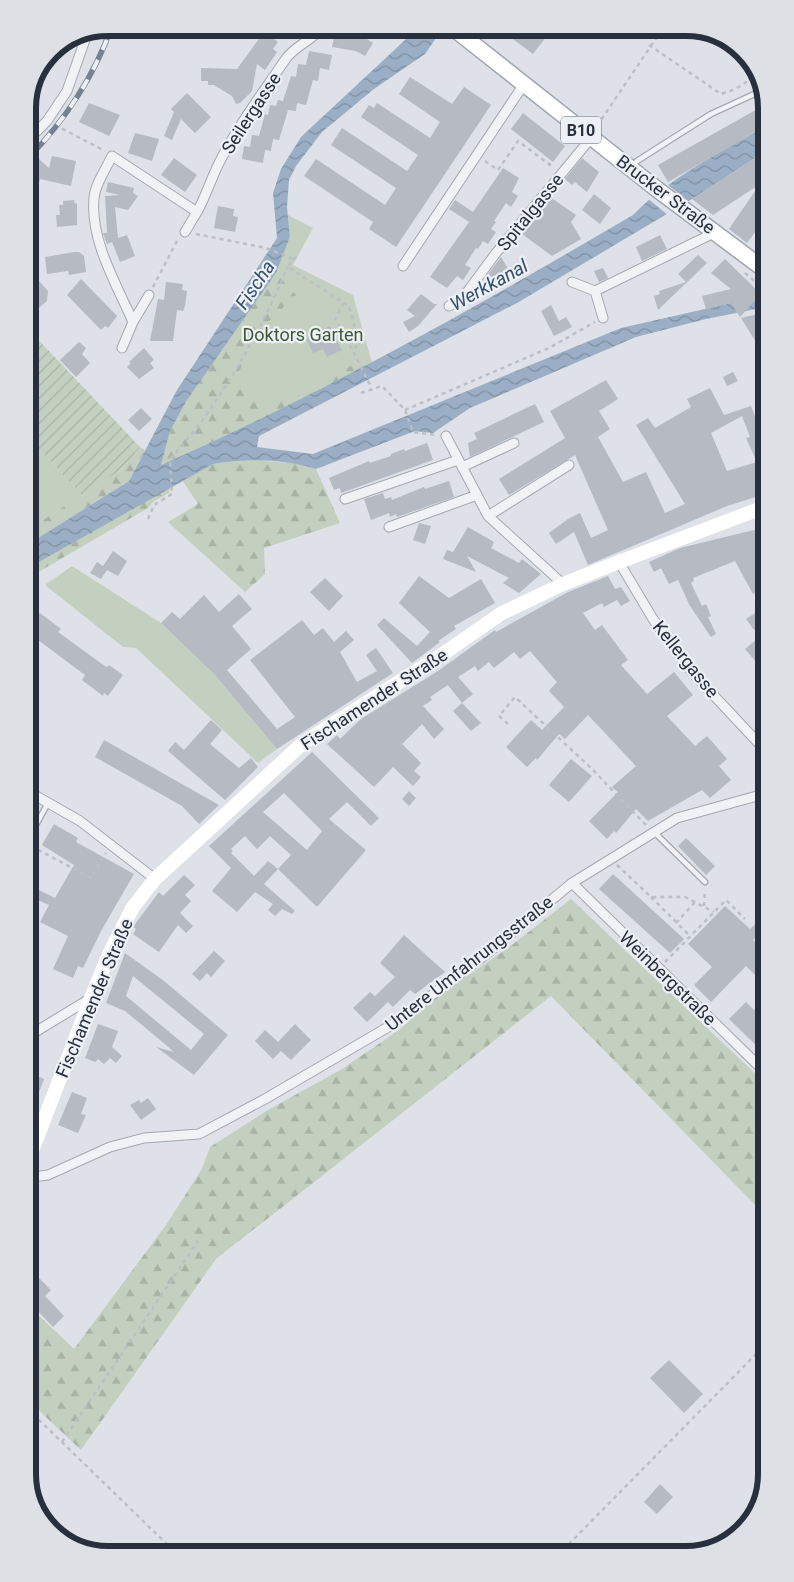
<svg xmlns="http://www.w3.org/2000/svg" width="794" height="1582" font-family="Roboto,sans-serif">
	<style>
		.green { fill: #c3d0bf }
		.forest { fill: url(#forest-firs) }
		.garden { fill: url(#garden-furrows) }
		.water { fill: url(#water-waves) }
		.pier { fill: #dee1e7 }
		.building { fill: #b5bac3; fill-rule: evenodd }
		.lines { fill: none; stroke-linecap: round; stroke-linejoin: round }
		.lane-casing { stroke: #a4a8b1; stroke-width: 7 }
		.street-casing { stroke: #a4a8b1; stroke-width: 11 }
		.primary-casing { stroke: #9ea6b2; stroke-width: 18 }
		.path { stroke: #bcbfc5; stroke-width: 2.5; stroke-dasharray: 4 4; stroke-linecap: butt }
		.lane { stroke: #f0f2f5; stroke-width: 4.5 }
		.street { stroke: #f0f2f5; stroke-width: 9 }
		.secondary { stroke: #fff; stroke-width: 14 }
		.primary { stroke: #fff; stroke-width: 15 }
		.rail-casing { stroke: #78818f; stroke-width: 5.5 }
		.rail { stroke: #edf0f4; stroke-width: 4; stroke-dasharray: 11; stroke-linecap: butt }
		.labels { text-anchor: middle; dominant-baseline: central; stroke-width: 4.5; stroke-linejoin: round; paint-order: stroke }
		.shield { fill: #edf0f4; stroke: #636974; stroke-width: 1 }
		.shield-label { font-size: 16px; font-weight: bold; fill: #282f3d }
		.street-label { font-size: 18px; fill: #282f3d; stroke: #edf0f4 }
		.park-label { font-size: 18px; fill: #3c5836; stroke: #edf0f4 }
		.water-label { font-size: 19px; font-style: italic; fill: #344e6e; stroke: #edf0f4 }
		.rim { fill: none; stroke: #282f3d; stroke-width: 6 }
	</style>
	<defs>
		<pattern id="forest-firs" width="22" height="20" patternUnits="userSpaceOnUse" patternTransform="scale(1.25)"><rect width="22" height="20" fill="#c3d0bf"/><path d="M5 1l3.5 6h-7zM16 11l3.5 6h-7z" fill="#a8b3a5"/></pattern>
		<pattern id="garden-furrows" width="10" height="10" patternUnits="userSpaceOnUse" patternTransform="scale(1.25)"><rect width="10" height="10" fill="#c3d0bf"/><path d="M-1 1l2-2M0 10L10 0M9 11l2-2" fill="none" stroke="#a8b3a5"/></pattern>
		<pattern id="water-waves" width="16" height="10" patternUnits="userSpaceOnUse" patternTransform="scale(1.25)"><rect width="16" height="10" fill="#9aafc5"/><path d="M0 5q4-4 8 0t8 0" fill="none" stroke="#7e8fa1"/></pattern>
	</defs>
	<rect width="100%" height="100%" fill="#dee1e7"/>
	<path class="green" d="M288 215 313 228 293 265 353 295 372 363 229 435 187 400 276 273 290 237Z
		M29 438 82 495 29 529Z
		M72 566 161 623 215 675 277 749 258 763 136 648 123 647 45 585Z"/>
	<path class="forest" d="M276 273 296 295 264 326 237 375 258 404 294 398 354 364 357 371 229 435 161 465 170 431 187 400Z
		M140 447 145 450 129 481 30 543 29 529 122 469Z
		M241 459 300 464 316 469 340 523 264 548 265 574 245 592 168 522 198 504 182 480 213 464Z
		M170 486 169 493 154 501 148 508 30 577V567Z
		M571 899 765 1083V1215L551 996 216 1259 81 1450 33 1405V1310L74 1349 166 1225 202 1169 210 1147 268 1110 342 1069 399 1030 430 1002 512 945Z"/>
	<path class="garden" d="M29 330 140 447 122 469 82 495 29 438Z"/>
	<path class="water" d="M414 28H443L425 54 374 89 322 132 296 166 289 180 287 207 290 237 276 273 187 400 170 431 161 465C324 393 480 305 633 215 668 179 717 154 761 129V154L692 199 517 303 259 436 257 447 313 454 621 328 758 297 761 308 706 319 636 337 470 408 433 433 415 431 316 469C283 459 247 458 213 464L30 567V543L129 481 177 390 277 238 273 193 281 169 301 137 405 40Z"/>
	<path class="pier" d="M667 184 690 203 669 216 647 198Z"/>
	<path class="building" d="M338 28H359L358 33 373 43 365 56 356 51 332 47 335 33 337 34Z
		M511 28H553L533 54 506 34Z
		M264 32 278 42 273 49 277 52 265 70 257 64 252 91 240 103 236 104 232 96 214 85H208V81H201V68L237 69Z
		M309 51 332 55 329 70 320 68 318 81 313 80 306 105 297 103 296 111 288 110 279 140 273 139 271 151 265 150 263 163 242 159 244 146 250 147 252 135 259 136 265 114 268 115 270 105 276 106 278 100 283 101 291 76 296 77 298 64 306 65Z
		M410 77 452 104 464 87 491 105 396 247 369 229 373 222 304 176 316 159 385 205 396 188 331 145 342 128 407 171 418 155 361 117 369 105 374 108 377 103 430 138 440 122 399 94Z
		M187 93 211 117 195 133 181 119 172 140 164 136 174 112 171 109Z
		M89 103 120 115 109 136 79 122Z
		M761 107V129L668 182 658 165Z
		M523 113 565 146 553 162 511 129Z
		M135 133 159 139 152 161 128 153Z
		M761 154V224L747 243 729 229 760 184 713 215 692 199Z
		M52 156 76 161 71 186 40 179 39 183 28 181V172L39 159 49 168Z
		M174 158 197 175 185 192 161 175Z
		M582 158 599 172 587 192 575 182 572 185 565 179Z
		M503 168 519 178 512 192 518 196 511 207 506 203 494 221 496 222 491 229 496 232 488 244 483 241 478 249 476 248 465 265 471 268 463 280 457 276 447 288 430 277 469 222 449 209 455 200 473 212Z
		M108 182 134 188 133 193 138 196 128 210 115 207 118 238 127 235 135 256 120 262 112 242 107 244 103 233H107L105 196 120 195 106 192Z
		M594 194 611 208 600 224 582 210Z
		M550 197 576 215 571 222 581 239 552 256 522 234Z
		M74 200 75 204 77 203V225L57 227 56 215H60L59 205H63V201Z
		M218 206 234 209 233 216 238 217 235 232 214 228Z
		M660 235 667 249 642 261 636 247Z
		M74 252H79L84 256 86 272 69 275 68 271 47 274 45 257Z
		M698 255 707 263 658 310 654 296 660 294 659 291 686 282 678 274Z
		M501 257 513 277 497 286 486 277Z
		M725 259 761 294 740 317 731 303 706 309 702 296 731 289 711 273Z
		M603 268 608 278 599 282 594 271Z
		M28 269 48 291 47 301 34 312 29 306Z
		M81 279 117 316 108 328 105 326 101 330 67 295Z
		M166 282 183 284 182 290 187 291 185 306 183 311 177 310 173 341H150L158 299 164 300Z
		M421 294 434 304H437L418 326 409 332 403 322 415 316 407 310Z
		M551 305 559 321 566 317 572 327 554 336 541 311Z
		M761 313 762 324V352L741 318Z
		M330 326 342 350 327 357 323 349 313 353 306 338Z
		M79 342 86 348 82 354 90 363 76 377 60 360Z
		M144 348 154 360 150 363 154 368 139 379 127 367 131 363 129 362Z
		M733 372 738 381 727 386 723 377Z
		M606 380 618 399 599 411 610 429 598 437 623 482 646 472 665 513 685 504 636 425 648 418 655 428 691 407 687 399 710 388 724 415 751 406 762 435V495L727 506 588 565 574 532 556 544 549 533 568 519 580 513 591 538 608 530 575 455 509 495 499 479 565 438 550 411ZM742 416 750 437 746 438 757 462 727 471 711 433Z
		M535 404 544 422 470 457 468 443 477 439 474 433Z
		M141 408 152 419 139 431 128 420Z
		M427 443 433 460 341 493 340 488 334 490 329 478 369 461 370 463 391 456V454L404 449 405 451Z
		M449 481 454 497 397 517 396 514 390 517 389 513 371 520 364 499 383 493 385 499 391 497 392 500 424 487 425 489Z
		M419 523 431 526 425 544 413 540Z
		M468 527 494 542 491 548 519 563 522 559 541 574 519 593 503 583 509 578 467 556 476 572 443 559 447 550 453 552Z
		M762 528 763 589 753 594 735 561 693 578 694 581 691 583 702 606 706 604 711 616 708 617 716 634 711 637 690 606 678 580 669 584 661 568 654 572 649 562 680 548Z
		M113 551 127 561 118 576 107 570 101 579 90 573 97 562 103 566Z
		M419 576 449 598 481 579 495 603 454 626 456 629 438 641 440 642 412 663 377 625 384 618 417 646 430 632 399 603Z
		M608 576 615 589 621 587 630 601 621 606 617 600 604 607 602 603 583 613 595 630 602 625 628 660 621 665 647 694 674 672 693 695 667 716 695 746 707 736 727 759 719 766 731 780 710 798 702 790 648 821 636 809 616 833 614 831 607 839 589 821 618 792 612 787 636 766 588 715 565 739 559 734 537 760 536 758 527 767 506 747 531 720 542 730 564 707 549 691 557 682 530 651 520 659 514 652 494 668 489 662 478 671 475 666 458 677 473 694 462 703 448 685 430 697 432 700 423 706 444 729 434 739 422 724 402 744 421 763 414 771 421 777 413 786 393 767 374 787 327 744 337 735 340 739 361 719 438 671 495 630 496 632 568 592Z
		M325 578 343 596 329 611 310 592Z
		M239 594 252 609 232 626 251 649 227 670 277 729 295 717 250 660 302 620 314 635 323 628 334 642 346 631 354 640 340 652 357 682 377 671 366 655 376 648 393 673 277 749 215 675 161 623 172 612 180 619 204 595 219 612Z
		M763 608V623L754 630 746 619Z
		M40 613 61 629 58 632 102 664 107 667 109 665 123 675 108 696 104 693 103 696 82 680 85 675 30 634V626Z
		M756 640 763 647V670L745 649Z
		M462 703 481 723 471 731 453 711Z
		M211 720 222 730 210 744 239 768 251 758 258 767 225 800 168 751 175 742 184 750Z
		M104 740 219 805 199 824 182 806 95 757Z
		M312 752 379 818 371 826 347 802 329 819 366 850 317 907 278 869 264 884 295 911 292 914 282 909 275 916 268 910 273 904 255 892 237 912 212 891 231 868 209 846ZM284 793 322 831 307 850 263 812ZM245 836 257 849 270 836 291 855 278 869 268 861 254 876 231 853 233 851 231 849Z
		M571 759 592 776 569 802 549 785Z
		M409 791 416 798 409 806 402 799Z
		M54 824 78 838 76 842 134 874 101 931 83 968 78 966 73 978 53 969 68 936 40 922 49 905 33 898 37 889 55 898 74 865 42 845Z
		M686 838 715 866 706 875 678 846Z
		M613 874 684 939 670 953 599 889Z
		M184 875 195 885 185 895 191 901 180 913 193 926 186 933 178 925 159 952 133 934 136 929 133 927 159 892 163 896Z
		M725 906 750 929 764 916V929L753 940 764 951V984L746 966 711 1002 694 985 712 967 688 944Z
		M404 935 445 972 415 994 410 990 393 1007 388 1002 367 1022 353 1008 370 992 375 996 395 977 380 963Z
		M214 951 225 961 211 977 207 973 200 981 192 974Z
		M125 953 164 981 228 1035 194 1075 156 1047 174 1052 153 1034 125 1011 106 1003ZM133 976 204 1034 191 1050 126 996Z
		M764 999 765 1042V1054L729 1019 746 1002 754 1010Z
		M98 1024 118 1031 112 1047 122 1056 116 1063 110 1058 104 1064 98 1059 95 1062 85 1058Z
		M295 1024 311 1040 291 1060 281 1051 273 1059 255 1041 265 1030 278 1042Z
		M32 1074 44 1079 33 1108H32Z
		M72 1092 87 1098 81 1114 86 1115 78 1133 58 1125Z
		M148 1098 156 1109 141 1120 130 1105 139 1100 141 1103Z
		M33 1272 51 1290 45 1296 64 1316 53 1327 33 1306Z
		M669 1360 703 1394 684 1413 650 1378Z
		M660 1484 673 1497 657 1514 644 1502Z"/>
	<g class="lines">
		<defs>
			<path id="lane" d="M632 166 637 161 711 114 761 91
				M654 832 705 882
				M31 834 48 803"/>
			<path id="street" d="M28 140 47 121 67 91 86 37
				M185 232 197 212
				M403 266 524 84
				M572 282 595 291 716 232
				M595 291 603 318
				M449 306 462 299 496 253 591 138
				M133 322 149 295
				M122 348 133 322C117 285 90 241 94 198 95 184 106 169 112 156L197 212C206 196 211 179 219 163 237 127 262 94 285 60 294 46 312 41 321 28
				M446 436 488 516 563 584
				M462 467 514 443
				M345 499 458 460
				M488 516 569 465
				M389 527 477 495
				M619 562 653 619 690 670 763 748
				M31 793 80 821 155 879
				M572 883 765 1072
				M32 1034 91 998
				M32 1177 48 1175 110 1147 144 1138 199 1134 265 1099 395 1023 489 952 572 883 677 818 764 794"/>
			<path id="primary" d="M453 28 658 190 761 267"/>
		</defs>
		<use href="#lane" class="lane-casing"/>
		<use href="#street" class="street-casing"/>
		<use href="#primary" class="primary-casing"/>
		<path class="path" d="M649 45 721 94C735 90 748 84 755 71
			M55 125 105 151
			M597 126 663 28
			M485 161 498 170 518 141 553 167
			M196 234 266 248 293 259 288 267 349 306 359 343 353 351 371 387
			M293 259 300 256
			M745 273 761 287
			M153 287 178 239
			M344 303 335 319 353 351
			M361 393 382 386 405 410 413 432 437 435
			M405 410 549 348 595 322
			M148 519 154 505 172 494 170 459C221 404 258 335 288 267
			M508 724 499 716 515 697 591 768 647 826
			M31 846 91 878 106 853
			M617 865 651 897H685L714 912
			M651 897 690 936
			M704 906 705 890
			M676 923 695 902
			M665 962 726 900 745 919
			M33 1414 177 1554
			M62 1442 198 1241
			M563 1550 766 1344"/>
		<use href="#lane" class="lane"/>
		<use href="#street" class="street"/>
		<path class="secondary" d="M32 1151 91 998 110 952 133 907 155 879 303 743 440 656 502 613 563 584 619 562 762 508"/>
		<use href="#primary" class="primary"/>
		<defs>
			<path id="rail" d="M28 158C64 122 95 75 111 28"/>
		</defs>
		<use href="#rail" class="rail-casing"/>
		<use href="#rail" class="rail"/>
	</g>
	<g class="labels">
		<rect class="shield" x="561" y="116.5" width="40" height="27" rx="4"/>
		<g class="shield-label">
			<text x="581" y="130">B10</text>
		</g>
		<g class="street-label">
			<text transform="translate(251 113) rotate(-57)">Seilergasse</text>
			<text transform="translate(666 194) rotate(37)">Brucker Straße</text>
			<text transform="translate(530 212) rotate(-51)">Spitalgasse</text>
			<text transform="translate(686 659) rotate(51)">Kellergasse</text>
			<text transform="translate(374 699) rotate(-33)">Fischamender Straße</text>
			<text transform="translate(469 963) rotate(-38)">Untere Umfahrungsstraße</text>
			<text transform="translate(668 978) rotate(44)">Weinbergstraße</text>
			<text transform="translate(94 998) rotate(-67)">Fischamender Straße</text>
		</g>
		<g class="park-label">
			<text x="303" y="334">Doktors Garten</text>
		</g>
		<g class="water-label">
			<text transform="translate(255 285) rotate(-56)">Fischa</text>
			<text transform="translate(489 285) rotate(-29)">Werkkanal</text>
		</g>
	</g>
	<path d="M0 0H794V1582H0ZM108 36H686A72 72 0 0 1 758 108V1474A72 72 0 0 1 686 1546H108A72 72 0 0 1 36 1474V108A72 72 0 0 1 108 36Z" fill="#dde1e5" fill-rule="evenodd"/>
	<path class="rim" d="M108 36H686A72 72 0 0 1 758 108V1474A72 72 0 0 1 686 1546H108A72 72 0 0 1 36 1474V108A72 72 0 0 1 108 36Z"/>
</svg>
